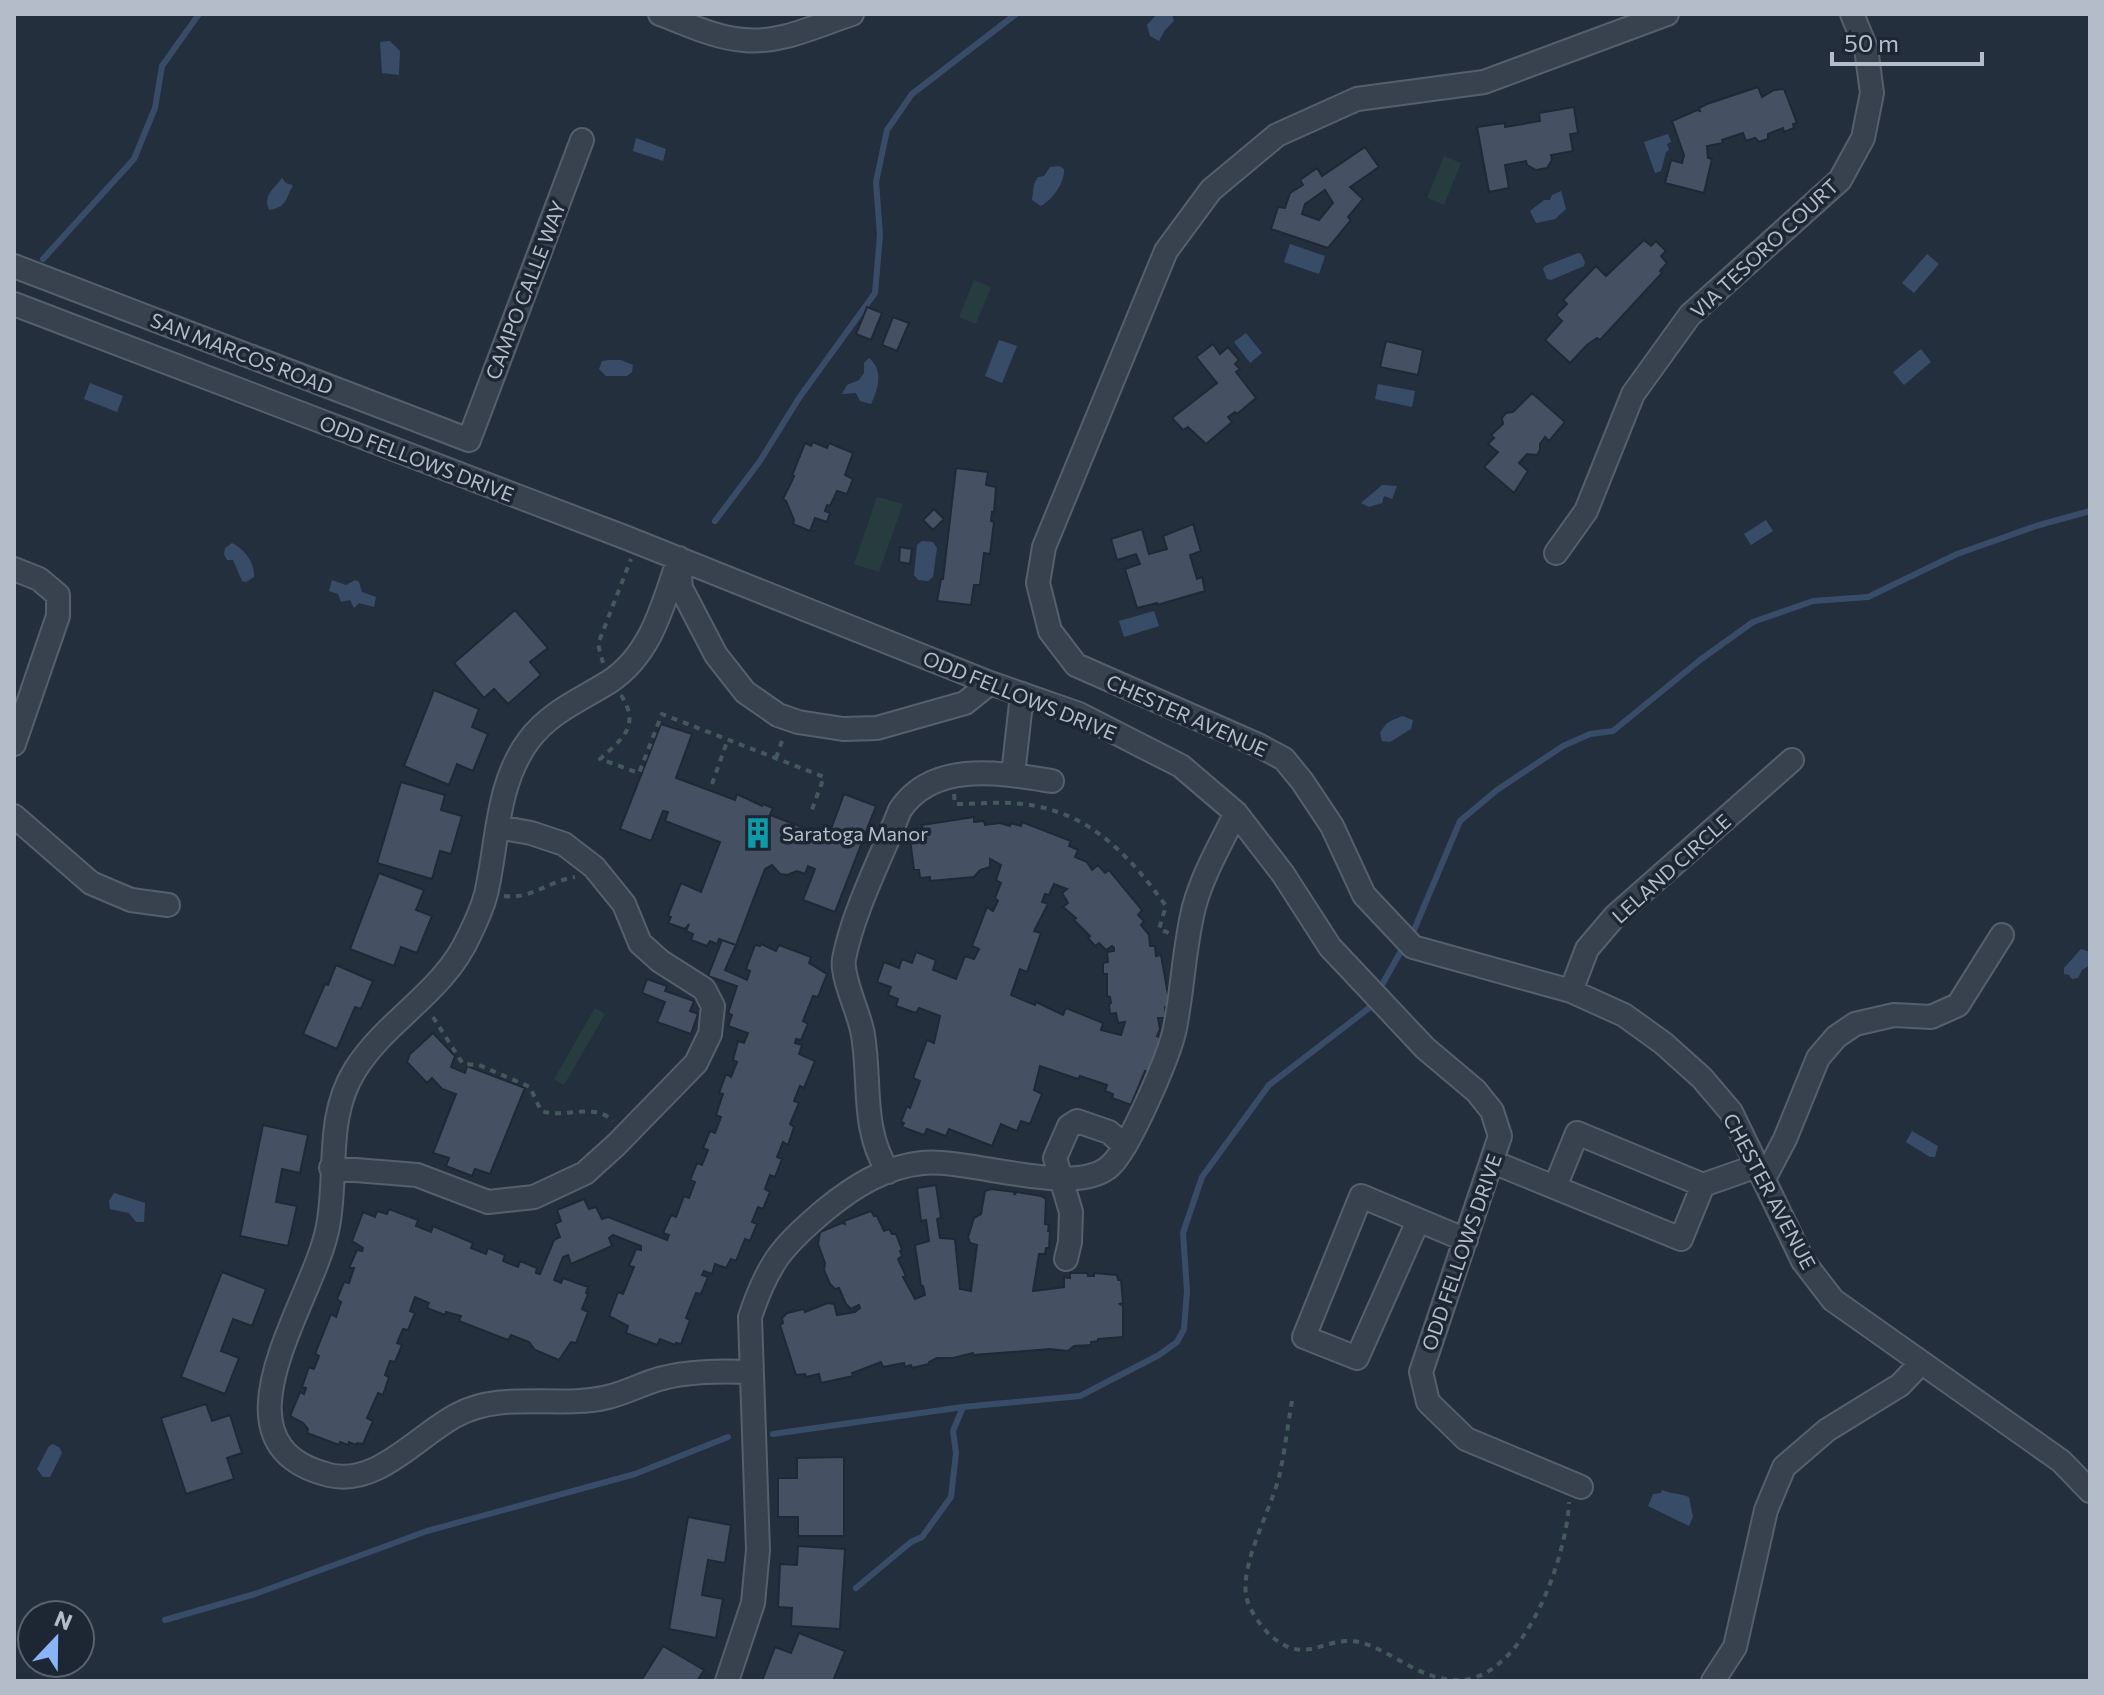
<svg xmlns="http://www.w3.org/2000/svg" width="2104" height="1695" font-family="Commissioner,sans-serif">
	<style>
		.green { fill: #263c3f }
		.water { fill: #394c67 }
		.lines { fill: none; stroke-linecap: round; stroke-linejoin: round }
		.stream { stroke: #394c67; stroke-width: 6 }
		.building { fill: #455162; stroke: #1f2835; stroke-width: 2; fill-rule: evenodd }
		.minor-casing { stroke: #565f6c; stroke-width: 26 }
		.path { stroke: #44595c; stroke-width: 4; stroke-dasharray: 6 6; stroke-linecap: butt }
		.minor { stroke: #38414e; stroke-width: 22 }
		.labels { text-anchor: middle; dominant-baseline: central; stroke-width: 7; stroke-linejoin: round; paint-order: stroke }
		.street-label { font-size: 20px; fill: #b4bcc9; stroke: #1d2633 }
		.poi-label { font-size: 20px; fill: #b4bcc9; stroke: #1d2633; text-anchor: start }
	</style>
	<rect width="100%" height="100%" fill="#242f3e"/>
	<path class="green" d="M1444 156 1461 163 1444 205 1427 198Z
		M974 280 991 287 976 324 959 317Z
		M877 497 903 504 879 572 854 564Z
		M595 1008 605 1014 564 1085 554 1079Z"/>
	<path class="water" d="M1157 14H1172L1174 21 1165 30 1159 41 1150 36 1147 25Z
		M390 41 400 51 399 75 382 73 380 42Z
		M1668 134 1671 142 1667 144 1669 150 1666 152 1661 171 1655 173 1644 142Z
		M636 138 666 149 663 161 633 151Z
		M1059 166 1064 169C1065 183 1052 200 1041 206L1032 200 1034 184 1038 177 1044 176 1050 167Z
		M282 178 286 183 293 185C285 200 287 207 269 210 263 195 273 190 282 178Z
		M1561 191 1566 209 1555 219 1536 223 1530 211 1544 200H1550L1552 195Z
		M1290 244 1325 256 1319 274 1284 262Z
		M1578 253 1581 254 1585 262 1584 266 1551 280 1547 279 1543 269 1545 266Z
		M1927 254 1939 264 1914 293 1902 283Z
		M1246 333 1262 353 1250 363 1234 342Z
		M999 340 1017 346 1002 383 985 376Z
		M1921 349 1931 362 1904 385 1893 372Z
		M869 358C884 370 878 390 871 404L860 401 856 393 842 394 847 385 859 380 864 373V363Z
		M608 360H621L633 365 632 372 627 376H606L599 369 602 361Z
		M90 383 123 396 117 412 84 399Z
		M1378 384 1415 391 1412 407 1375 399Z
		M1382 485 1397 486 1392 499 1384 496 1382 503 1369 507 1361 503Z
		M1766 520 1773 531 1751 545 1744 534Z
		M922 541 933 542 937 548 933 577 928 581 918 580 914 575 917 545Z
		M232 543C244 549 255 562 254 577L246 582 242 581 233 560H227L224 554 225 548Z
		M332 580 346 585 355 580 359 582 362 592 376 597 374 607 359 603 354 608 350 600 341 602 338 594 329 591Z
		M1154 611 1159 626 1124 637 1119 621Z
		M1402 716 1413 720 1411 729 1390 742 1382 741 1380 733C1388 720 1389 722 1402 716Z
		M2081 949 2090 952V965L2082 970 2078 978 2072 979 2069 975 2064 974V968Z
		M1912 1131 1938 1146 1935 1157H1930L1906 1142Z
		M114 1193 145 1203 144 1222H136L129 1213 110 1209 109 1201Z
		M53 1444 60 1448 62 1453 50 1477H43L37 1469 49 1446Z
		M1662 1490C1672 1494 1679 1493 1689 1497L1693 1517 1689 1526 1648 1506 1653 1494 1661 1493Z"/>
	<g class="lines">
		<path class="stream" d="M43 259 134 159 155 108 162 66 199 14
			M715 521 760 461 799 398 875 293 880 235 876 182 887 130 912 94 1016 14
			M1414 930 1460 821 1497 790 1563 746 1590 734 1613 731 1700 660 1753 622 1813 601 1868 597 1957 554 2036 526 2090 511
			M1383 983 1401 951
			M773 1434 963 1407
			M856 1588 911 1542 922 1537 951 1497 956 1453 953 1431 963 1407 1080 1396 1159 1355 1177 1342 1184 1329 1187 1291 1183 1233 1202 1177 1269 1085 1369 1008
			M165 1620 255 1594 427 1531 635 1474 728 1437"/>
	</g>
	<path class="building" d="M1758 87 1762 97 1774 90 1784 89 1797 123 1793 124 1794 128 1784 132 1783 128 1768 134V139L1759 142 1755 138 1746 141 1743 133 1722 140 1723 143 1707 146 1708 158 1712 159 1704 193 1665 183 1671 160 1682 163 1684 155 1672 121 1697 110 1700 111 1699 108 1707 104Z
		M1574 107 1578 133 1570 134 1573 151 1551 155 1552 160 1547 168 1536 170 1527 165 1526 161 1505 165 1509 188 1489 192 1477 127 1505 123V127L1540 121 1539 113Z
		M1365 147 1379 167 1350 187 1363 199 1348 217 1351 220 1328 248 1271 229 1278 207 1285 208 1290 193 1303 185 1300 180 1317 168 1322 176ZM1325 190 1333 203 1319 220 1302 214 1305 204Z
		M1644 240 1651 246 1656 241 1666 251 1661 256 1667 263 1660 271 1662 273 1600 340 1597 338 1587 345 1570 363 1545 340 1562 321 1556 315 1567 304 1563 300 1596 266 1606 276Z
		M867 307 882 313 871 340 856 334Z
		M893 317 909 323 897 351 882 345Z
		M1386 341 1423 350 1418 375 1380 367Z
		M1213 344 1220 354 1228 347 1239 360 1235 364 1240 369 1236 372 1256 398 1237 414 1235 412 1228 417 1232 422 1206 444 1188 427 1183 430 1172 418 1217 383 1196 357Z
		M1532 393 1565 422 1549 441 1545 437 1540 444V450L1537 455 1527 454 1519 463 1528 471 1514 493 1484 467 1498 452 1488 444 1494 438 1491 435 1503 424 1502 418 1506 413 1513 412Z
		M813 442 827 448 829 443 853 453 845 475 853 479 847 494 837 491 830 506 827 505 825 511 830 513 827 522 815 518 810 531 793 524 794 520 786 501 783 499 791 483 794 476H792L805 443 811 446Z
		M956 468 988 472 986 485 996 487 994 512H992L991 521 994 522 990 554 984 553 980 585H974L971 605 937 601 941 579H943Z
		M934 509 944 519 933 530 923 520Z
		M1193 524 1201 551 1190 555 1197 579 1202 577 1205 591 1157 605V603L1137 608 1125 569 1140 564 1136 554 1117 560 1111 539 1142 529 1149 554 1167 549 1163 536Z
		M900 547 912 549 910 564 899 562Z
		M515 610 548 648 530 662 541 675 508 704 494 689 484 698 454 663Z
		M434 690 479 709 472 727 488 734 473 771 457 764 449 785 404 766Z
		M661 724 692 734 676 778 735 800 737 794 762 806 763 804 773 808 770 815 828 837 844 794 876 806 835 912 803 900 815 869 808 866 805 874 797 871 787 875 780 874 772 865 765 869 736 945 719 939 717 944 710 941 707 946 691 940 693 934 686 931 689 924 685 929 668 923 671 917 668 916 681 883 701 892 720 842 665 821 668 812 663 811 651 841 620 829Z
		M401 782 445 795 441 810 462 816 451 854 440 851 432 879 377 863Z
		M974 817V822L984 821 985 825 1000 823 1010 826 1011 823 1021 826 1022 822 1071 841 1069 846 1078 850 1075 857 1087 862 1092 870 1098 865 1105 873 1109 870 1142 910 1138 915 1144 921 1141 925 1149 935 1150 946H1155L1156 956 1161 955 1170 1006 1165 1007 1166 1018H1158L1160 1029 1157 1036 1163 1039 1150 1072 1145 1071 1131 1105 1112 1098 1113 1094 1105 1091 1107 1085 1080 1076 1078 1079 1040 1066 1034 1090 1042 1094 1030 1124 1021 1121 1017 1131 1001 1124 992 1146 949 1129 946 1136 927 1129 924 1135 902 1127 904 1123 901 1122 907 1106 910 1108 920 1081 913 1078 927 1040 934 1043 940 1016 919 1008 916 1013 896 1006 898 999 888 995 891 987 877 982 884 962 899 968 902 959 912 963 916 952 936 960 933 970 956 979 965 956 974 959 979 949 972 946 987 907 993 911 998 901 995 898 1001 883 996 880 1001 865 990 859V867L980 870 974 877 930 881V877L920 878 919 870H914L910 839H914V831L923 830 922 825ZM1054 884 1067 889 1062 893 1068 903 1063 907 1076 918 1074 920 1090 936 1088 938 1095 946 1099 943 1106 950 1112 946 1114 948V951L1107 952 1108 962 1103 963V974H1107V996L1110 997 1111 1003 1109 1004 1110 1014 1116 1013 1118 1023 1125 1022 1121 1035 1101 1030 1103 1023 1066 1008 1063 1015 1036 1002 1035 1005 1011 995 1020 969 1027 972 1041 933 1034 931 1048 904 1042 902 1045 894 1049 895Z
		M379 873 424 890 416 910 432 916 417 953 401 947 394 966 350 949Z
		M722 940 736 945 725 970 747 980 750 971 746 969 755 945 760 946 761 944 776 951 779 945 811 957 809 963 827 974 818 997 813 996 803 1021 808 1024 801 1040 796 1039 795 1043 802 1045 799 1054 815 1061 804 1088 800 1086 794 1101 799 1103 790 1124 794 1127 788 1145 783 1142 777 1157 782 1159 775 1177 770 1175 765 1189 770 1192 763 1209 758 1207 752 1222 757 1224 750 1241 745 1239 736 1261 731 1259 726 1268 715 1264 712 1274 704 1271 702 1275 708 1277 701 1294 696 1293 686 1318 690 1320 681 1344 676 1343 675 1345 660 1339 657 1345 626 1333 628 1326 609 1316 618 1292 623 1294 634 1267 629 1266 636 1249 641 1250V1246L613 1235 609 1238 612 1246 571 1264 568 1255 563 1257 554 1280 561 1283 563 1278 588 1287 586 1293 588 1294 582 1309 588 1312 576 1343 571 1342 559 1360 535 1350 529 1342 511 1335 508 1340 459 1321 461 1316 446 1312 445 1315 427 1308 429 1303 415 1297 410 1311 415 1313 408 1330 403 1329 397 1343 402 1345 395 1362 390 1361 385 1375 389 1377 383 1395 378 1393 367 1418 373 1421 363 1444 357 1443 356 1445 349 1442 348 1445 340 1442 339 1445 307 1433 308 1429 303 1423 290 1416 300 1392 304 1394 306 1388 302 1387 309 1367 314 1369 319 1356 315 1354 331 1314 336 1317 341 1302 337 1299 344 1282 349 1283 354 1268H349L357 1250 362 1251 363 1248 352 1241 363 1212 375 1217 377 1211 387 1214 389 1209 418 1220 416 1226 431 1232 433 1226 473 1243 471 1248 486 1254 488 1248 505 1255 503 1261 518 1267 520 1261 537 1268 536 1273 540 1274 554 1240 560 1237 555 1224 561 1221 557 1210 584 1199 589 1209 596 1207 602 1219 608 1217 667 1240 669 1235 663 1233 671 1215 676 1217 684 1196 689 1198 695 1182 690 1180 697 1163 702 1165 708 1150 703 1148 710 1131 715 1133 721 1117 716 1115 723 1094 719 1093 726 1074 731 1077 737 1062 733 1060 738 1041 744 1043 748 1033 728 1026 732 1015 728 1013 737 986 708 976Z
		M336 965 373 981 361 1009 355 1007 337 1049 303 1034 325 984 328 985Z
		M647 979 667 986 665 991 694 1001 690 1011 698 1014 691 1034 657 1022 665 1002 642 993Z
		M433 1033 455 1056 451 1067 465 1073 467 1066 525 1088 490 1174 475 1169 472 1176 446 1166 449 1158 433 1153 456 1094 442 1089 432 1078 427 1083 407 1062 410 1054Z
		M263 1125 308 1135 300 1173 282 1169 276 1202 297 1206 288 1246 240 1236Z
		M936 1185 941 1218 937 1219 940 1238 955 1239 960 1289 971 1291 977 1245 970 1243 968 1237 974 1218 981 1214 985 1191 991 1189 1015 1192 1014 1195 1017 1192 1041 1196 1046 1199 1045 1224 1049 1225 1048 1231H1050L1049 1248H1046L1045 1254H1039L1033 1291 1064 1287V1277L1070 1278V1273H1087L1088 1276H1094V1273L1117 1275 1118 1280H1121L1123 1303 1120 1304 1123 1306V1337L1098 1339V1341L1091 1342V1345L1074 1346 1068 1351 1050 1349 973 1355V1353L953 1358H937L929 1362V1364L912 1368 911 1365 905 1367 904 1363 883 1367 881 1362 852 1373 853 1376 821 1383 819 1374 806 1377 805 1374 796 1375 780 1325 783 1323 782 1318 787 1313 804 1309 805 1312 828 1303 834 1304 837 1315 855 1312 860 1308 859 1305 851 1309 846 1304 839 1288 835 1289 830 1284 824 1270 825 1263 818 1244 820 1232 842 1223 845 1224 844 1221 871 1211 874 1216H877L884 1231 889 1229 892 1234H896L902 1250 900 1251 902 1256 898 1259 906 1276 903 1277 915 1299 925 1295 923 1286H921L915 1245 929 1241 926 1220 921 1221 917 1188Z
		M222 1272 266 1289 252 1326 233 1319 221 1351 239 1358 225 1394 181 1377Z
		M206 1404 212 1421 230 1415 242 1453 227 1458 234 1479 186 1494 161 1418Z
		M844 1457V1536H798V1517H778V1478H797V1458Z
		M688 1517 731 1525 725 1563 708 1560 702 1595 723 1599 716 1638 669 1629Z
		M798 1546 845 1549 840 1629 791 1626 792 1608 778 1607 780 1564 797 1565Z
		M799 1633 845 1651 833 1681H762L775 1647 791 1653Z
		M663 1646 704 1670 697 1681H641Z"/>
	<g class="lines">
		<defs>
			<path id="minor" d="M660 14C687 24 715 38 744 40 780 44 818 25 852 14
				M1667 14 1484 82 1357 99 1277 135 1211 190 1166 251 1044 547 1038 583 1050 631 1076 665 1258 745 1284 759 1302 781 1332 826 1364 895 1413 947 1571 991 1624 1015 1663 1043 1702 1078 1731 1112 1803 1261 1833 1300 2061 1461 2090 1491
				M14 266 469 440 582 140
				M14 304 627 538 990 683 1079 714 1181 766 1236 813 1283 874 1330 947 1425 1048 1476 1091 1492 1111 1500 1136 1421 1372 1428 1402 1466 1439 1581 1487
				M1556 553 1586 511 1633 394 1690 315 1840 180 1863 138 1872 93 1866 48 1852 14
				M679 558C663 604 652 654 609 682 580 700 550 712 529 740 496 784 498 842 486 894 482 909 476 922 469 936 444 992 387 1019 355 1070 325 1118 338 1174 328 1226 315 1300 203 1444 329 1475 377 1487 418 1435 457 1415 503 1390 559 1409 608 1397 625 1393 642 1384 659 1379 688 1371 720 1371 750 1372
				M679 563 681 588 716 655 745 692 778 715 798 722 843 729 877 728 965 703 990 683
				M14 569 39 579 58 595V616L14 744
				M1013 775 1022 694
				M14 816 91 883 131 900 168 905
				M1571 991 1587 949 1615 916 1792 760
				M1493 1162 1681 1239 1703 1185 1577 1133 1555 1187
				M331 1168 417 1175 488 1202 534 1197 585 1173 616 1145 696 1063 710 1034 713 1006 704 989 660 961 640 943 624 904 594 867 564 844 531 833 498 827
				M888 1172C861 1127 871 1084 863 1035 860 1014 841 978 844 959 853 911 882 856 900 810 933 760 1001 773 1052 781
				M1764 1179 1785 1139 1818 1058 1836 1037 1855 1024 1894 1015 1931 1017 1958 1005 2002 935
				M1703 1185 1757 1166
				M1418 1221 1357 1358 1304 1337 1361 1196 1466 1240
				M1066 1259 1070 1242 1071 1212 1055 1158 1069 1126 1077 1121 1109 1132 1125 1146
				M727 1681 753 1603 758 1550 750 1317C768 1263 782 1246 825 1210 853 1187 884 1167 922 1163 971 1158 1077 1199 1111 1165 1130 1147 1170 1054 1175 1028 1183 988 1184 947 1194 907 1203 874 1221 843 1236 813
				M1713 1681 1735 1647 1766 1510 1784 1467 1827 1430 1900 1385 1921 1363"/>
		</defs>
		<use href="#minor" class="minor-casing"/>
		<path class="path" d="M603 663 598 644 631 559
			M621 695C641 726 622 739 600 759L639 773 662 714 824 777 810 815
			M776 758 783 738
			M712 784 728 739
			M954 794 955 804C974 804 993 802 1011 803 1085 807 1126 851 1166 906L1159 929 1169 933
			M504 896C530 900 549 881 575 877
			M433 1017 463 1064 479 1065 530 1087 541 1111C565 1119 594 1102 613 1121
			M1292 1401C1288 1424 1285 1449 1280 1473 1272 1508 1241 1561 1246 1595 1248 1608 1258 1622 1267 1632 1306 1671 1324 1632 1363 1643 1392 1652 1419 1678 1453 1680 1523 1686 1567 1557 1569 1502"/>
		<use href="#minor" class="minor"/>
	</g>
	<defs>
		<symbol id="building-bare" viewBox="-9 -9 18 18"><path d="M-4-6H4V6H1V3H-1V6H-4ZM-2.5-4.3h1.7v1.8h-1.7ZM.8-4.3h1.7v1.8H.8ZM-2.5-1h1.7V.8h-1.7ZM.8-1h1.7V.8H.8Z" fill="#0f9aa8" stroke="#1d2633" stroke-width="2.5" paint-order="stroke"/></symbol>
	</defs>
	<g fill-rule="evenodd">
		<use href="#building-bare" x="736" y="811" width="44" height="44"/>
	</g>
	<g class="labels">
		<g class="street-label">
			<text transform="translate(1764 248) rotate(-43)">VIA TESORO COURT</text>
			<text transform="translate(525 290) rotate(-69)">CAMPO CALLE WAY</text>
			<text transform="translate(242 353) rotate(21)">SAN MARCOS ROAD</text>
			<text transform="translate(417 458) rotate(21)">ODD FELLOWS DRIVE</text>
			<text transform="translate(1020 695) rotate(22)">ODD FELLOWS DRIVE</text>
			<text transform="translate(1187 715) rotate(24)">CHESTER AVENUE</text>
			<text transform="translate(1671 868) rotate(-42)">LELAND CIRCLE</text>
			<text transform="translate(1770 1191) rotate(62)">CHESTER AVENUE</text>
			<text transform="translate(1461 1252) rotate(-71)">ODD FELLOWS DRIVE</text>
		</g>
		<g class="poi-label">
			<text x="782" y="833">Saratoga Manor</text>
		</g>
	</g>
	<rect width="2104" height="1695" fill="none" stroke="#b4bcc9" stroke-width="32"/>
	<g transform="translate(56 1639) rotate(22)"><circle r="38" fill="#1d2633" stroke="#59626f" stroke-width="2"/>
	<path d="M0-6L14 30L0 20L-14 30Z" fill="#8ab4f8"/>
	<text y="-12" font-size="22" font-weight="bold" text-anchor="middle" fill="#b4bcc9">N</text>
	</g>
	<path d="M1832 52v12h150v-12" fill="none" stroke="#b4bcc9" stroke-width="4"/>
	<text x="1844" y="52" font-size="24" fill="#b4bcc9" stroke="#1d2633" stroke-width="6" paint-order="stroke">50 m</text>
</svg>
